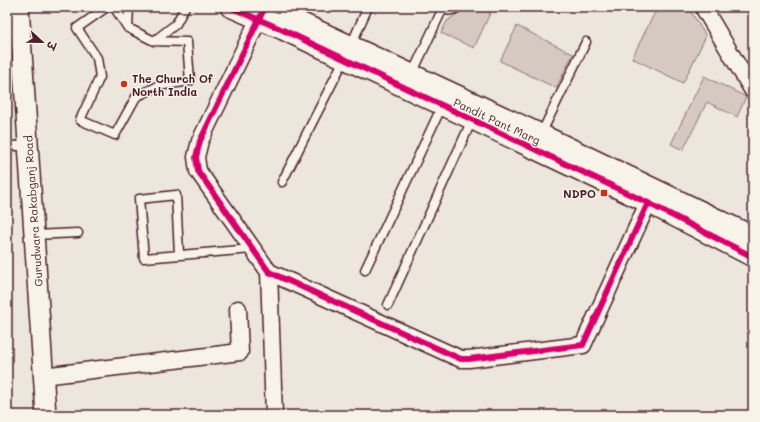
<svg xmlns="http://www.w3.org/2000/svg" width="760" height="422" font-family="Mali,'Playpen Sans Deva',sans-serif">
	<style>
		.green { fill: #d5c9c2; stroke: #907476 }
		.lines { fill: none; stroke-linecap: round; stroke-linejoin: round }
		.service-casing { stroke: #4a1f2b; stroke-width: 11 }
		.minor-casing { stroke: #4a1f2b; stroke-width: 19 }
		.tertiary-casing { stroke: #4a1f2b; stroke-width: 22 }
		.service { stroke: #f7f3e8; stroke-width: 8 }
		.minor { stroke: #f7f3e8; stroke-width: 16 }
		.tertiary { stroke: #f7f3e8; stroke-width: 19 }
		.cycleway-casing { stroke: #f7f3e8; stroke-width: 8 }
		.cycleway { stroke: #d6006c; stroke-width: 6 }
		.poi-dot { fill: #c8321e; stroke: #f7f3e8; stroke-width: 1.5 }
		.labels { text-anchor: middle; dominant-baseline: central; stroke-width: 3; stroke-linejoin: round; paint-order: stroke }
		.poi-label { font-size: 11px; font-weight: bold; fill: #4a1f2b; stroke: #f7f3e8; text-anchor: start }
		.street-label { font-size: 11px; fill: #4a1f2b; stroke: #f7f3e8 }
	</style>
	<rect width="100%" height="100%" fill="#ece6dd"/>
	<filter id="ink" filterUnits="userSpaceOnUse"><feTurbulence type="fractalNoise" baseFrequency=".025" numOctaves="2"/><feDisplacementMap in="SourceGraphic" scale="8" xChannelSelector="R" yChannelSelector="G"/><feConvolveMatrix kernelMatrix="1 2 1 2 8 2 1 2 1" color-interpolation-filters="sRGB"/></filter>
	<g filter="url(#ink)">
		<path class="green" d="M467 7H493L474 48 441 33 447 21Z
			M664 7H688L706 36 683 83 632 58 654 14Z
			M517 26 573 54 556 88 500 61Z
			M704 76 746 97 737 117 707 102 683 150 671 144Z"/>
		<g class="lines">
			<defs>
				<path id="service" d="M107 7 77 28 97 58 100 77 80 120 115 135 136 97 158 86 190 81 187 42 154 41 128 28 114 7
					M441 7C447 12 453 11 459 7
					M128 28 129 7
					M154 41 176 24 185 7
					M351 45 368 7
					M412 74 443 8
					M541 134 586 42
					M7 145 17 146
					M282 182 345 58
					M34 235 78 233
					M179 254 176 195 139 199 144 258 252 249
					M365 270 442 106
					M388 305 472 120"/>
				<path id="minor" d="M703 7 753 91
					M264 8 200 141 196 157 198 171 269 272 454 356 461 359H469L583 345 648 203
					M269 272 274 415
					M43 376 240 352 238 309"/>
				<path id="tertiary" d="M19 7 46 415
					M230 7 283 30 646 202 753 257
					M268 7 541 134 753 236"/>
			</defs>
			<use href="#service" class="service-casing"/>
			<use href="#minor" class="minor-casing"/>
			<use href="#tertiary" class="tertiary-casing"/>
			<use href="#service" class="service"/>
			<use href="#minor" class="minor"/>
			<use href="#tertiary" class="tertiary"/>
			<defs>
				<path id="cycleway" d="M230 7 283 30 646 202 753 257
					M265 7 200 141 196 157 198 171 269 272 454 356 461 359H469L583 345 648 203"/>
			</defs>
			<use href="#cycleway" class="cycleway-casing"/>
			<use href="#cycleway" class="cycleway"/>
		</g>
	</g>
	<g class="poi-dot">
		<circle cx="124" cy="84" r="4"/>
		<rect x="600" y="189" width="8" height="8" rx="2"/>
	</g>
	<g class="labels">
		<g class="poi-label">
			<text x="132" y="78">The Church Of<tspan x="132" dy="13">North India</tspan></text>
			<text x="596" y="193" text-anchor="end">NDPO</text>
		</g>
		<g class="street-label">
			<text transform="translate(497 121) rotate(25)">Pandit Pant Marg</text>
			<text transform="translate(33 211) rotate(-94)">Gurudwara Rakabganj Road</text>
		</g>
	</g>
	<rect width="760" height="422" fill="none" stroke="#f7f3e8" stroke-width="24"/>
	<rect x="12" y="12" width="736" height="398" fill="none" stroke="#4a1f2b" stroke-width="1.5" filter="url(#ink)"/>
	<g transform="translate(42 42) rotate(112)" stroke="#f7f3e8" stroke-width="3" paint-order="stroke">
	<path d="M0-3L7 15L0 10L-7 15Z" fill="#4a1f2b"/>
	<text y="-6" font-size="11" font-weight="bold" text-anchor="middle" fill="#4a1f2b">उ</text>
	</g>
</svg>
